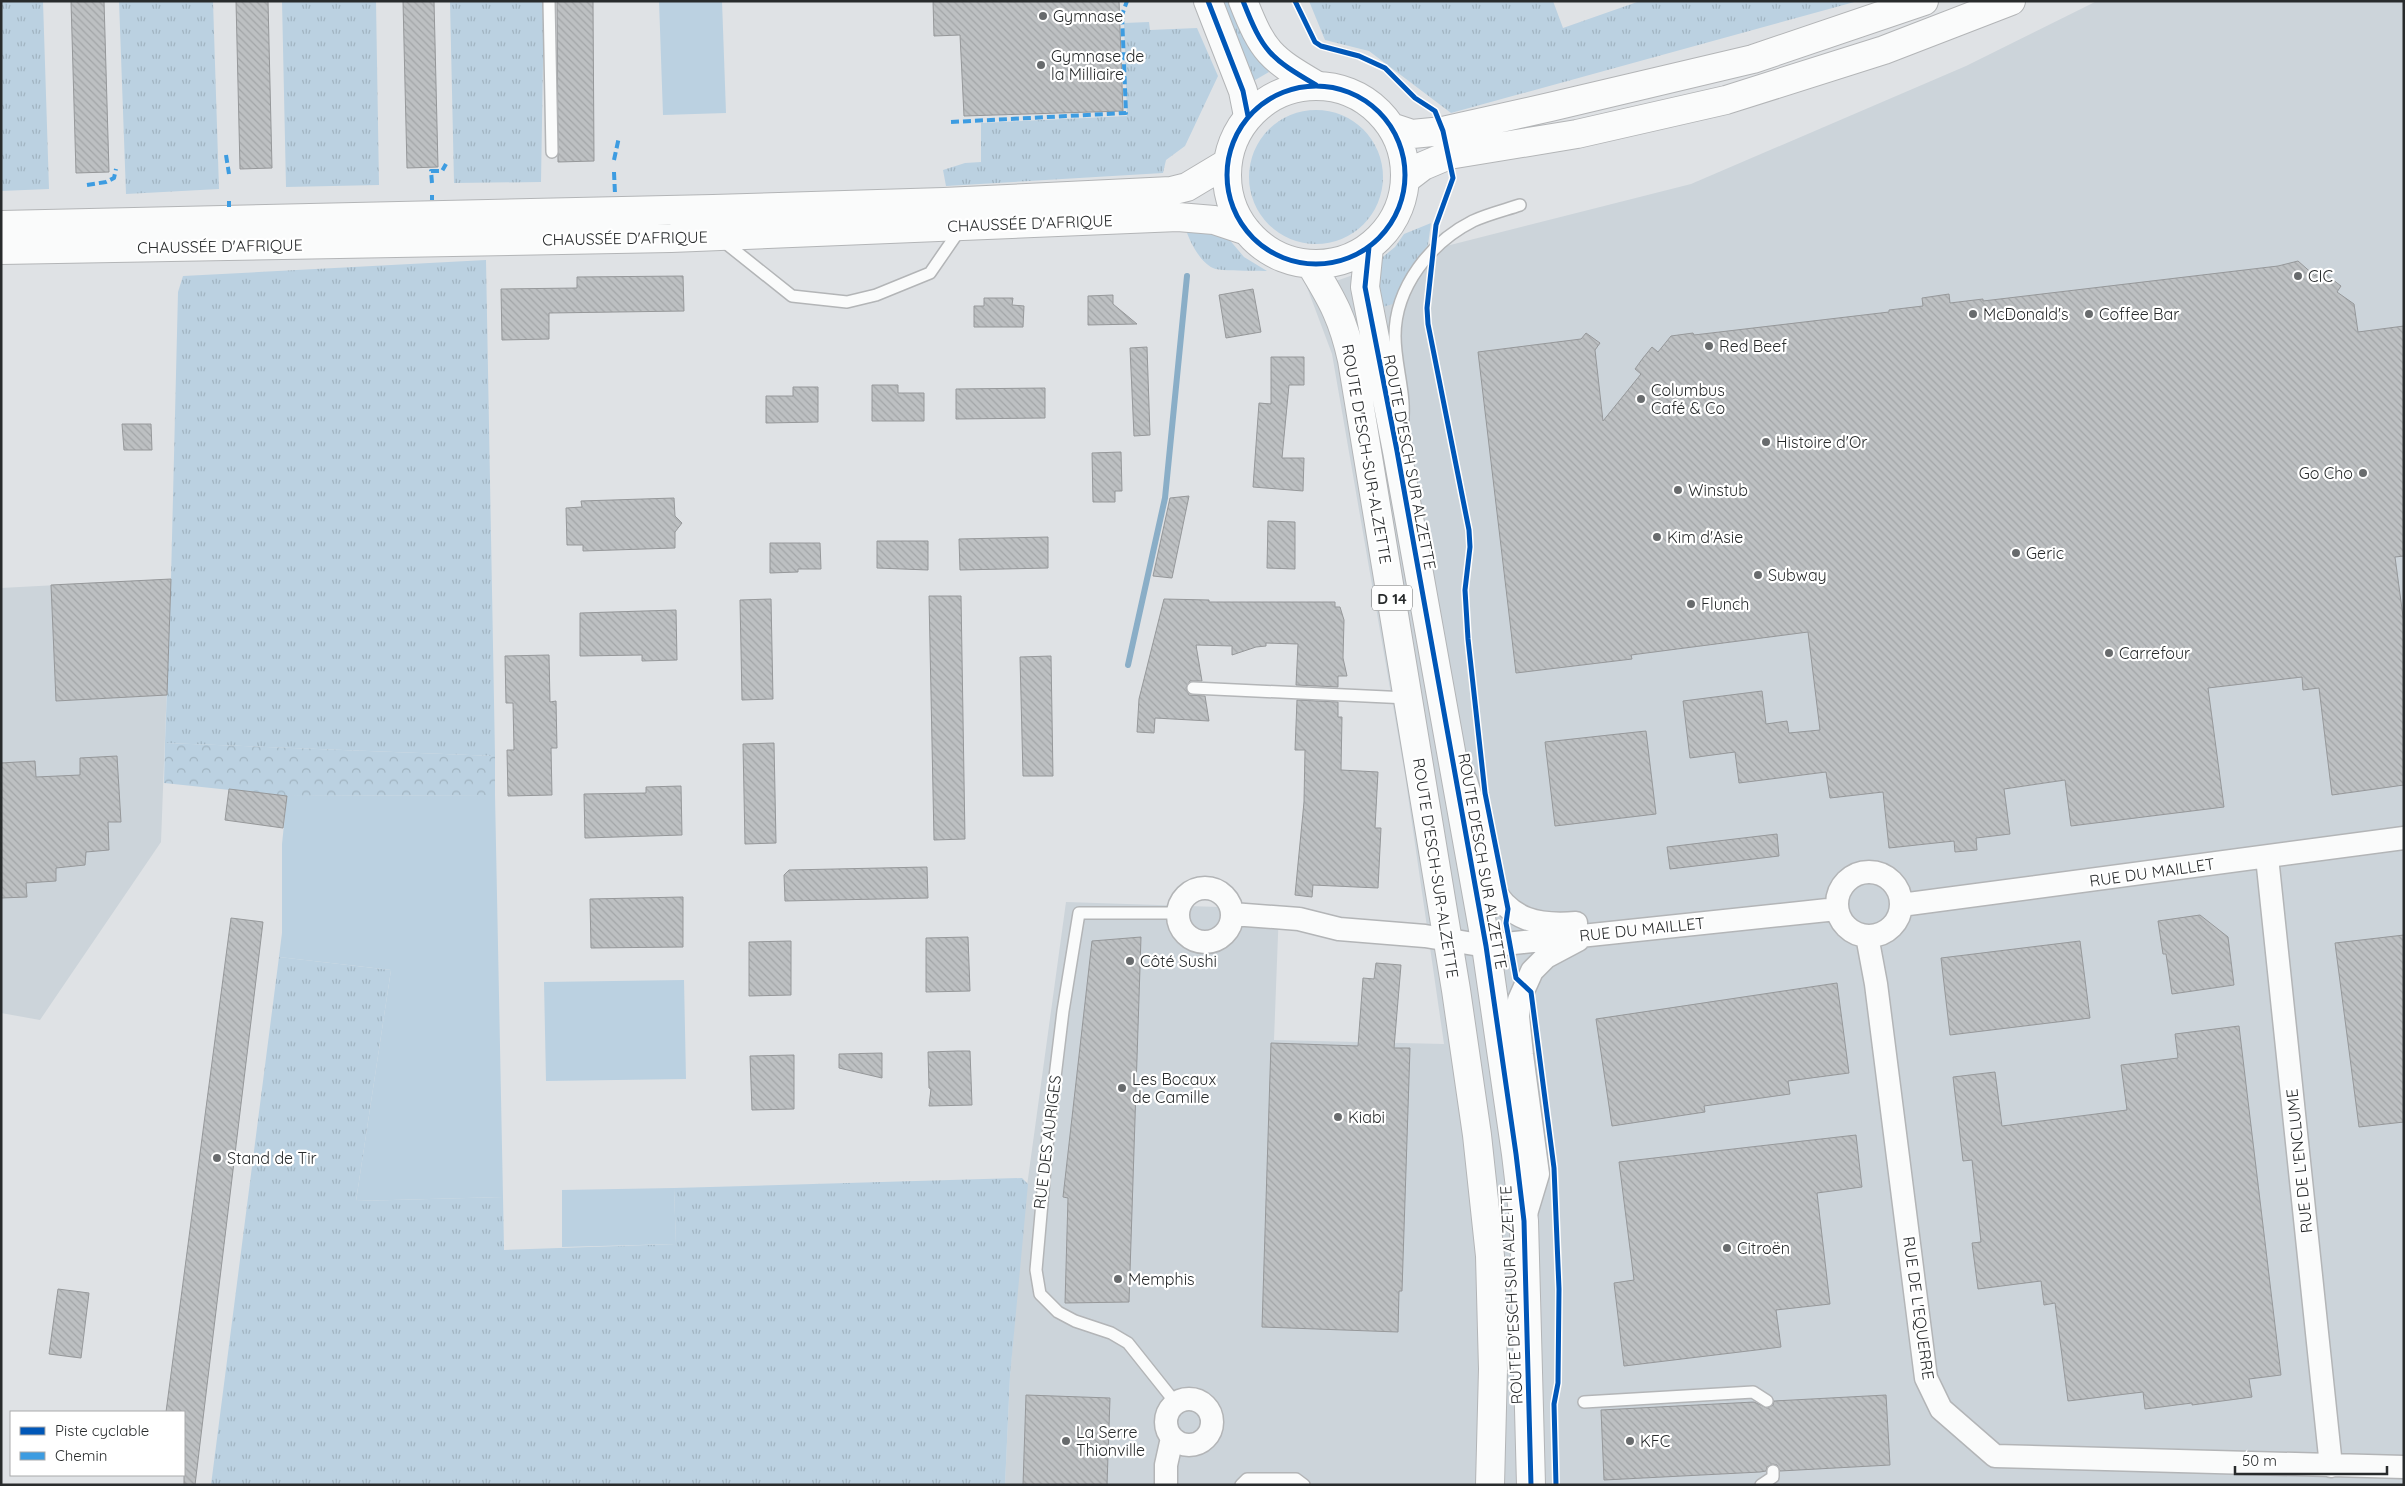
<svg xmlns="http://www.w3.org/2000/svg" width="2405" height="1486" font-family="Quicksand,sans-serif">
	<style>
		.built { fill: #ccd4da }
		.grass { fill: url(#grass-tufts) }
		.forest { fill: url(#forest-crowns) }
		.garden { fill: #bbd1e1 }
		.lines { fill: none; stroke-linecap: round; stroke-linejoin: round }
		.stream { stroke: #8aaec7; stroke-width: 6 }
		.building { fill: url(#building-back-hatch); stroke: #96989a }
		.lane-casing { stroke: #b3b5b7; stroke-width: 14 }
		.street-casing { stroke: #b3b5b7; stroke-width: 25 }
		.secondary-casing { stroke: #b3b5b7; stroke-width: 30 }
		.primary-casing { stroke: #b3b5b7; stroke-width: 30 }
		.lane { stroke: #fafbfb; stroke-width: 11 }
		.street { stroke: #fafbfb; stroke-width: 22 }
		.secondary { stroke: #fafbfb; stroke-width: 28 }
		.primary { stroke: #fafbfb; stroke-width: 28 }
		.quiet { stroke: #3d9ce1; stroke-width: 4; stroke-dasharray: 8 4; stroke-linecap: butt }
		.cycleway-casing { stroke: #fff; stroke-width: 8 }
		.cycleway { stroke: #0057b8; stroke-width: 5 }
		.poi-dot { fill: #686b6d; stroke: #fff; stroke-width: 2 }
		.labels { text-anchor: middle; dominant-baseline: central; stroke-width: 4.5; stroke-linejoin: round; paint-order: stroke }
		.shield { fill: #fff; stroke: #686b6b; stroke-width: 1 }
		.shield-label { font-size: 15px; font-weight: bold; fill: #282b2c }
		.poi-label { font-size: 16px; fill: #282b2c; stroke: #fff; text-anchor: start }
		.street-label { font-size: 16px; fill: #282b2c; stroke: #fff }
	</style>
	<defs>
		<pattern id="grass-tufts" width="24" height="20" patternUnits="userSpaceOnUse" patternTransform="scale(1.25)"><rect width="24" height="20" fill="#bbd1e1"/><path d="M3 7l-1-3M5 7V3M7 7l1-3M15 17l-1-3M17 17v-4M19 17l1-3" fill="none" stroke="#a1b4c1"/></pattern>
		<pattern id="forest-crowns" width="20" height="18" patternUnits="userSpaceOnUse" patternTransform="scale(1.25)"><rect width="20" height="18" fill="#bbd1e1"/><path d="M2 6a3 3 0 1 1 6 0M12 15a3 3 0 1 1 6 0" fill="none" stroke="#a1b4c1"/></pattern>
		<pattern id="building-back-hatch" width="6" height="6" patternUnits="userSpaceOnUse" patternTransform="scale(1.25)"><rect width="6" height="6" fill="#bdc0c2"/><path d="M-1 5l2 2M0 0l6 6M5-1l2 2" fill="none" stroke="#a2a5a7"/></pattern>
	</defs>
	<rect width="100%" height="100%" fill="#dfe2e5"/>
	<path class="built" d="M2097 1H2404V1485H1005L1010 1376 1023 1215 1066 902 1279 909 1274 1040 1444 1044 1405 775 1332 354 1305 282 1339 280 1403 257 1691 184 1966 66Z
		M171 579 161 842 40 1020 1 1013V588Z"/>
	<path class="grass" d="M1 1H43L49 189 1 191Z
		M119 1H213L219 189 126 194Z
		M282 1H376L379 185 286 187Z
		M450 1H544L541 182 454 183Z
		M1220 1H1232L1252 51 1269 72 1250 83Z
		M1309 1H1553L1563 28 1640 1H1858L1451 113 1369 51 1325 40Z
		M1149 22 1150 30 1197 28 1218 76 1185 146 1166 160 1163 173 946 186 943 170 965 163 981 162V123L1127 116 1124 23Z
		M1249 177a67 67 0 1 1 134 0a67 67 0 1 1-134 0Z
		M1431 223 1428 245 1411 268 1393 304 1379 308 1377 301 1379 260 1395 247 1404 234Z
		M1202 229 1228 238 1244 257 1267 271C1255 270 1221 272 1213 268 1200 262 1190 242 1186 230Z
		M486 260 495 756 165 743 171 579 178 292 183 276Z
		M279 957 391 970 356 1201 503 1197 504 1250 676 1244 674 1188 1022 1178 1028 1184 1010 1376 1005 1485H211Z"/>
	<path class="forest" d="M165 743 495 756V795L287 796 164 783Z"/>
	<path class="garden" d="M659 1H722L726 113 663 115Z
		M495 795 503 1197 356 1201 391 970 279 957 282 933V844L287 796Z
		M684 980 686 1079 546 1081 544 982Z
		M674 1188 676 1244 562 1247V1190Z"/>
	<g class="lines">
		<path class="stream" d="M1128 665 1165 498 1187 276"/>
	</g>
	<path class="building" d="M71 1H104L109 172 76 173Z
		M236 1H268L272 168 240 169Z
		M403 1H434L438 167 407 168Z
		M557 1H593L594 161 558 162Z
		M933 1H1119L1123 111 964 116 960 35 934 36Z
		M2298 261 2315 276 2319 269 2341 286 2337 292 2354 304 2358 332 2404 326V556L2395 557 2404 624V785L2332 795 2319 688 2303 690 2302 677 2208 688 2224 807 2071 826 2065 780 2004 789 2010 834 1976 838 1977 850 1955 852 1954 841 1889 848 1883 792 1830 798 1826 772 1739 783 1735 752 1690 758 1683 701 1762 691 1766 724 1787 721 1789 733 1820 730 1808 632 1631 655 1632 659 1516 673 1478 352 1581 339 1586 333 1600 343 1595 350 1603 421 1641 374 1635 369 1643 358 1652 347 1658 352 1671 336 1693 333 1694 335 1889 312V310L1923 306 1922 298 1949 294 1950 303 1983 299V301L2278 266Z
		M683 276 684 311 549 313V339L502 340 501 289 577 288V277Z
		M1253 289 1261 332 1226 338 1219 295Z
		M1113 295V304L1137 324 1088 325V296Z
		M984 298H1013L1012 305 1024 306 1023 327H974V306H984Z
		M1147 347 1150 435 1134 436 1130 348Z
		M1271 357H1304V385H1289L1282 458H1304L1303 491 1253 487 1259 403 1271 404Z
		M872 385H898V393H924V421H872Z
		M793 387H818V422L766 423V396H793Z
		M1045 388V418L956 419V389Z
		M122 424H151L152 450H124Z
		M1121 452 1122 491H1115V502H1093L1092 453Z
		M1189 496 1172 578 1153 576 1170 498Z
		M674 498 675 516 682 523 675 532V548L583 551V545H567L566 508 582 507 581 501Z
		M1268 521 1295 522V569L1267 568Z
		M1048 537V568L960 570 959 539Z
		M877 541H928V570L877 568Z
		M770 543H820L821 569H798V572L770 573Z
		M171 579 167 695 56 701 51 585Z
		M929 596H961L965 839 934 840Z
		M771 599 773 699 742 700 740 600Z
		M1164 599 1209 600V602H1335V607H1340L1344 620 1343 658 1347 676H1338V687L1296 685 1298 644 1266 643V646L1256 647 1232 655V646L1196 645 1202 681H1190L1186 688 1189 695 1205 696 1209 721 1155 718 1154 733 1137 732 1139 699Z
		M676 610 677 660 642 661V655L580 656V613Z
		M549 655 550 702 556 701 557 748H551L552 795 508 796 507 750H514L513 703H506L505 656Z
		M1051 656 1053 776H1023L1020 657Z
		M1297 700 1338 702V717H1342L1341 770 1378 772 1375 828H1381L1378 888 1313 885 1312 897 1295 895 1304 802 1305 750H1295Z
		M1646 731 1656 814 1555 826 1545 742Z
		M774 743 776 843 745 844 743 744Z
		M117 756 121 822H108L109 850 86 852 85 865 56 868V881L26 883 27 897 1 898V763L35 761 36 777 80 775V758Z
		M681 786 682 835 585 838 584 794 646 793V787Z
		M229 789 287 796 283 828 225 820Z
		M1777 834 1779 856 1670 869 1667 847Z
		M927 867 928 898 785 901 784 875 789 870Z
		M683 897V947L591 948 590 899Z
		M2200 915 2228 937 2234 985 2172 994 2166 954H2163L2158 921Z
		M231 918 263 922 195 1485H184V1412H166Z
		M2404 935V1122L2359 1127 2335 943Z
		M968 937 970 991 926 992V938Z
		M1141 937 1129 1302 1065 1303 1068 1198 1063 1197 1092 941Z
		M791 941V995L749 996V942Z
		M2080 941 2090 1018 1950 1035 1941 958Z
		M1376 963 1401 965 1394 1048H1410L1402 1291H1399L1398 1332 1262 1327 1271 1043 1358 1046 1363 978 1374 979Z
		M1837 983 1849 1073 1788 1081 1790 1094 1704 1106 1705 1112 1612 1126 1596 1019Z
		M2239 1026 2281 1375 2249 1379 2252 1397 2192 1405V1403L2145 1409 2143 1392 2068 1401 2055 1303 2044 1305 2041 1281 1978 1289 1972 1243 1981 1242 1972 1160 1963 1161 1953 1077 1995 1072 2002 1126 2127 1110 2121 1065 2178 1058 2175 1034Z
		M958 1051H970L972 1105 929 1106 931 1089 929 1088 928 1052Z
		M882 1053V1078L839 1068V1054Z
		M794 1055V1109L752 1110 750 1056Z
		M1856 1135 1862 1187 1817 1193 1830 1304 1776 1310 1781 1347 1624 1366 1614 1283 1634 1280 1619 1162Z
		M58 1289 89 1293 81 1358 49 1354Z
		M1026 1395 1110 1398 1107 1485H1023Z
		M1886 1395 1890 1465 1780 1471 1777 1465 1773 1464 1767 1467 1766 1471 1760 1472 1604 1480 1601 1410 1754 1402 1767 1408 1773 1405 1774 1401Z"/>
	<g class="lines">
		<defs>
			<path id="lane" d="M549 1 552 152
				M723 241 792 296 847 302 876 295 930 273 961 228
				M1402 427C1407 396 1395 367 1395 336 1395 287 1431 242 1473 221 1488 214 1505 210 1520 205
				M1193 688 1408 698
				M1175 1402 1128 1343 1111 1333 1075 1321 1058 1312 1040 1294 1036 1270 1048 1135 1063 1011 1079 913H1178
				M1584 1402 1753 1392 1767 1401
				M1241 1485 1247 1479H1296L1304 1485
				M1761 1485 1773 1477V1471"/>
			<path id="street" d="M1466 781 1476 813 1491 885C1510 921 1539 926 1576 923
				M2267 857 2331 1466
				M1837 904a32 32 0 1 1 64 0a32 32 0 1 1-64 0Z
				M1178 915a27 27 0 1 1 54 0a27 27 0 1 1-54 0Z
				M1901 905 2404 838
				M1232 914 1299 919 1339 929 1425 936 1486 946 1837 909
				M1867 936 1876 984 1926 1378 1941 1409 1995 1456 2404 1467
				M1525 1217 1538 1174 1522 1055 1518 1017 1519 1000 1532 971 1546 957 1578 940
				M1166 1422a23 23 0 1 1 46 0a23 23 0 1 1-46 0Z
				M1166 1485V1465L1172 1438"/>
			<path id="secondary" d="M1208 1 1243 91 1248 116
				M1243 1C1263 52 1270 58 1316 85"/>
			<path id="primary" d="M1227 175a89 89 0 1 1 178 0a89 89 0 1 1-178 0Z
				M1391 127 1412 134 1443 131 1550 107 1753 59 1924 1
				M1406 179 1423 166 1449 155 1577 134 1726 100 1884 50 2011 1
				M1 225 713 209 944 202 1171 191 1187 187 1227 163
				M1369 247 1365 287 1397 451 1486 946 1516 1154 1524 1221 1531 1485
				M1 250 671 238 1178 217 1214 220 1247 231
				M1311 265C1333 301 1343 319 1352 360L1456 990 1477 1135 1490 1256 1493 1369 1490 1485"/>
		</defs>
		<use href="#lane" class="lane-casing"/>
		<use href="#street" class="street-casing"/>
		<use href="#secondary" class="secondary-casing"/>
		<use href="#primary" class="primary-casing"/>
		<use href="#lane" class="lane"/>
		<use href="#street" class="street"/>
		<use href="#secondary" class="secondary"/>
		<use href="#primary" class="primary"/>
		<path class="quiet" d="M649 1V2
			M1119 15H1122L1127 1
			M951 122 1126 113 1122 15
			M226 155 229 174
			M614 160 619 137
			M614 172 615 194
			M432 183 431 171H442L446 164
			M87 185 106 182 114 178 116 169
			M432 195V200
			M229 201V207"/>
		<defs>
			<path id="cycleway" d="M1208 1 1243 91 1248 116
				M1243 1C1263 52 1270 58 1316 85
				M1295 1 1315 42 1321 46 1359 56 1385 68 1415 98 1435 111 1443 131 1453 178 1436 225 1427 308 1428 324 1469 530 1470 547 1465 590 1468 639 1485 793 1508 909 1506 923 1516 978 1531 992 1554 1168 1559 1289 1558 1383 1554 1404 1556 1485
				M1227 175a89 89 0 1 1 178 0a89 89 0 1 1-178 0Z
				M1369 247 1365 287 1397 451 1486 946 1516 1154 1524 1221 1531 1485"/>
		</defs>
		<use href="#cycleway" class="cycleway-casing"/>
		<use href="#cycleway" class="cycleway"/>
	</g>
	<g class="poi-dot">
		<circle cx="1043" cy="16" r="5"/>
		<circle cx="1041" cy="65" r="5"/>
		<circle cx="2298" cy="276" r="5"/>
		<circle cx="1973" cy="314" r="5"/>
		<circle cx="2089" cy="314" r="5"/>
		<circle cx="1709" cy="346" r="5"/>
		<circle cx="1641" cy="399" r="5"/>
		<circle cx="1766" cy="442" r="5"/>
		<circle cx="2363" cy="473" r="5"/>
		<circle cx="1678" cy="490" r="5"/>
		<circle cx="1657" cy="537" r="5"/>
		<circle cx="2016" cy="553" r="5"/>
		<circle cx="1758" cy="575" r="5"/>
		<circle cx="1691" cy="604" r="5"/>
		<circle cx="2109" cy="653" r="5"/>
		<circle cx="1130" cy="961" r="5"/>
		<circle cx="1122" cy="1088" r="5"/>
		<circle cx="1338" cy="1117" r="5"/>
		<circle cx="217" cy="1158" r="5"/>
		<circle cx="1727" cy="1248" r="5"/>
		<circle cx="1118" cy="1279" r="5"/>
		<circle cx="1066" cy="1441" r="5"/>
		<circle cx="1630" cy="1441" r="5"/>
	</g>
	<g class="labels">
		<rect class="shield" x="1372" y="585.5" width="40" height="25" rx="4"/>
		<g class="shield-label">
			<text x="1392" y="598">D 14</text>
		</g>
		<g class="poi-label">
			<text x="1053" y="16">Gymnase</text>
			<text x="1051" y="56">Gymnase de<tspan x="1051" dy="18">la Milliaire</tspan></text>
			<text x="2308" y="276">CIC</text>
			<text x="1983" y="314">McDonald's</text>
			<text x="2099" y="314">Coffee Bar</text>
			<text x="1719" y="346">Red Beef</text>
			<text x="1651" y="390">Columbus<tspan x="1651" dy="18">Café &amp; Co</tspan></text>
			<text x="1776" y="442">Histoire d'Or</text>
			<text x="2353" y="473" text-anchor="end">Go Cho</text>
			<text x="1688" y="490">Winstub</text>
			<text x="1667" y="537">Kim d'Asie</text>
			<text x="2026" y="553">Geric</text>
			<text x="1768" y="575">Subway</text>
			<text x="1701" y="604">Flunch</text>
			<text x="2119" y="653">Carrefour</text>
			<text x="1140" y="961">Côté Sushi</text>
			<text x="1132" y="1079">Les Bocaux<tspan x="1132" dy="18">de Camille</tspan></text>
			<text x="1348" y="1117">Kiabi</text>
			<text x="227" y="1158">Stand de Tir</text>
			<text x="1737" y="1248">Citroën</text>
			<text x="1128" y="1279">Memphis</text>
			<text x="1076" y="1432">La Serre<tspan x="1076" dy="18">Thionville</tspan></text>
			<text x="1640" y="1441">KFC</text>
		</g>
		<g class="street-label">
			<text transform="translate(1030 223) rotate(-2)">CHAUSSÉE D'AFRIQUE</text>
			<text transform="translate(625 238) rotate(-1)">CHAUSSÉE D'AFRIQUE</text>
			<text transform="translate(220 246) rotate(-1)">CHAUSSÉE D'AFRIQUE</text>
			<text transform="translate(1367 454) rotate(80)">ROUTE D'ESCH-SUR-ALZETTE</text>
			<text transform="translate(1410 462) rotate(79)">ROUTE D'ESCH SUR ALZETTE</text>
			<text transform="translate(1483 861) rotate(80)">ROUTE D'ESCH SUR ALZETTE</text>
			<text transform="translate(1436 868) rotate(81)">ROUTE D'ESCH-SUR-ALZETTE</text>
			<text transform="translate(2152 872) rotate(-8)">RUE DU MAILLET</text>
			<text transform="translate(1642 929) rotate(-6)">RUE DU MAILLET</text>
			<text transform="translate(1047 1142) rotate(-83)">RUE DES AURIGES</text>
			<text transform="translate(2299 1161) rotate(-96)">RUE DE L'ENCLUME</text>
			<text transform="translate(1511 1295) rotate(-93)">ROUTE D'ESCH SUR ALZETTE</text>
			<text transform="translate(1919 1308) rotate(82)">RUE DE L'EQUERRE</text>
		</g>
	</g>
	<rect width="2405" height="1486" fill="none" stroke="#282b2c" stroke-width="5"/>
	<rect x="10" y="1411" width="175" height="65" fill="#ffffff" stroke="#a9aaab"/>
	<rect x="20" y="1427" width="25" height="8" fill="#0057b8" stroke="#a9aaab"/>
	<text x="55" y="1436" font-size="15" fill="#282b2c">Piste cyclable</text>
	<rect x="20" y="1452" width="25" height="8" fill="#3d9ce1" stroke="#a9aaab"/>
	<text x="55" y="1461" font-size="15" fill="#282b2c">Chemin</text>
	<path d="M2235 1466v8h152v-8" fill="none" stroke="#282b2c" stroke-width="2.5"/>
	<text x="2242" y="1466" font-size="15" fill="#282b2c" stroke="#ffffff" stroke-width="4" paint-order="stroke">50 m</text>
</svg>
